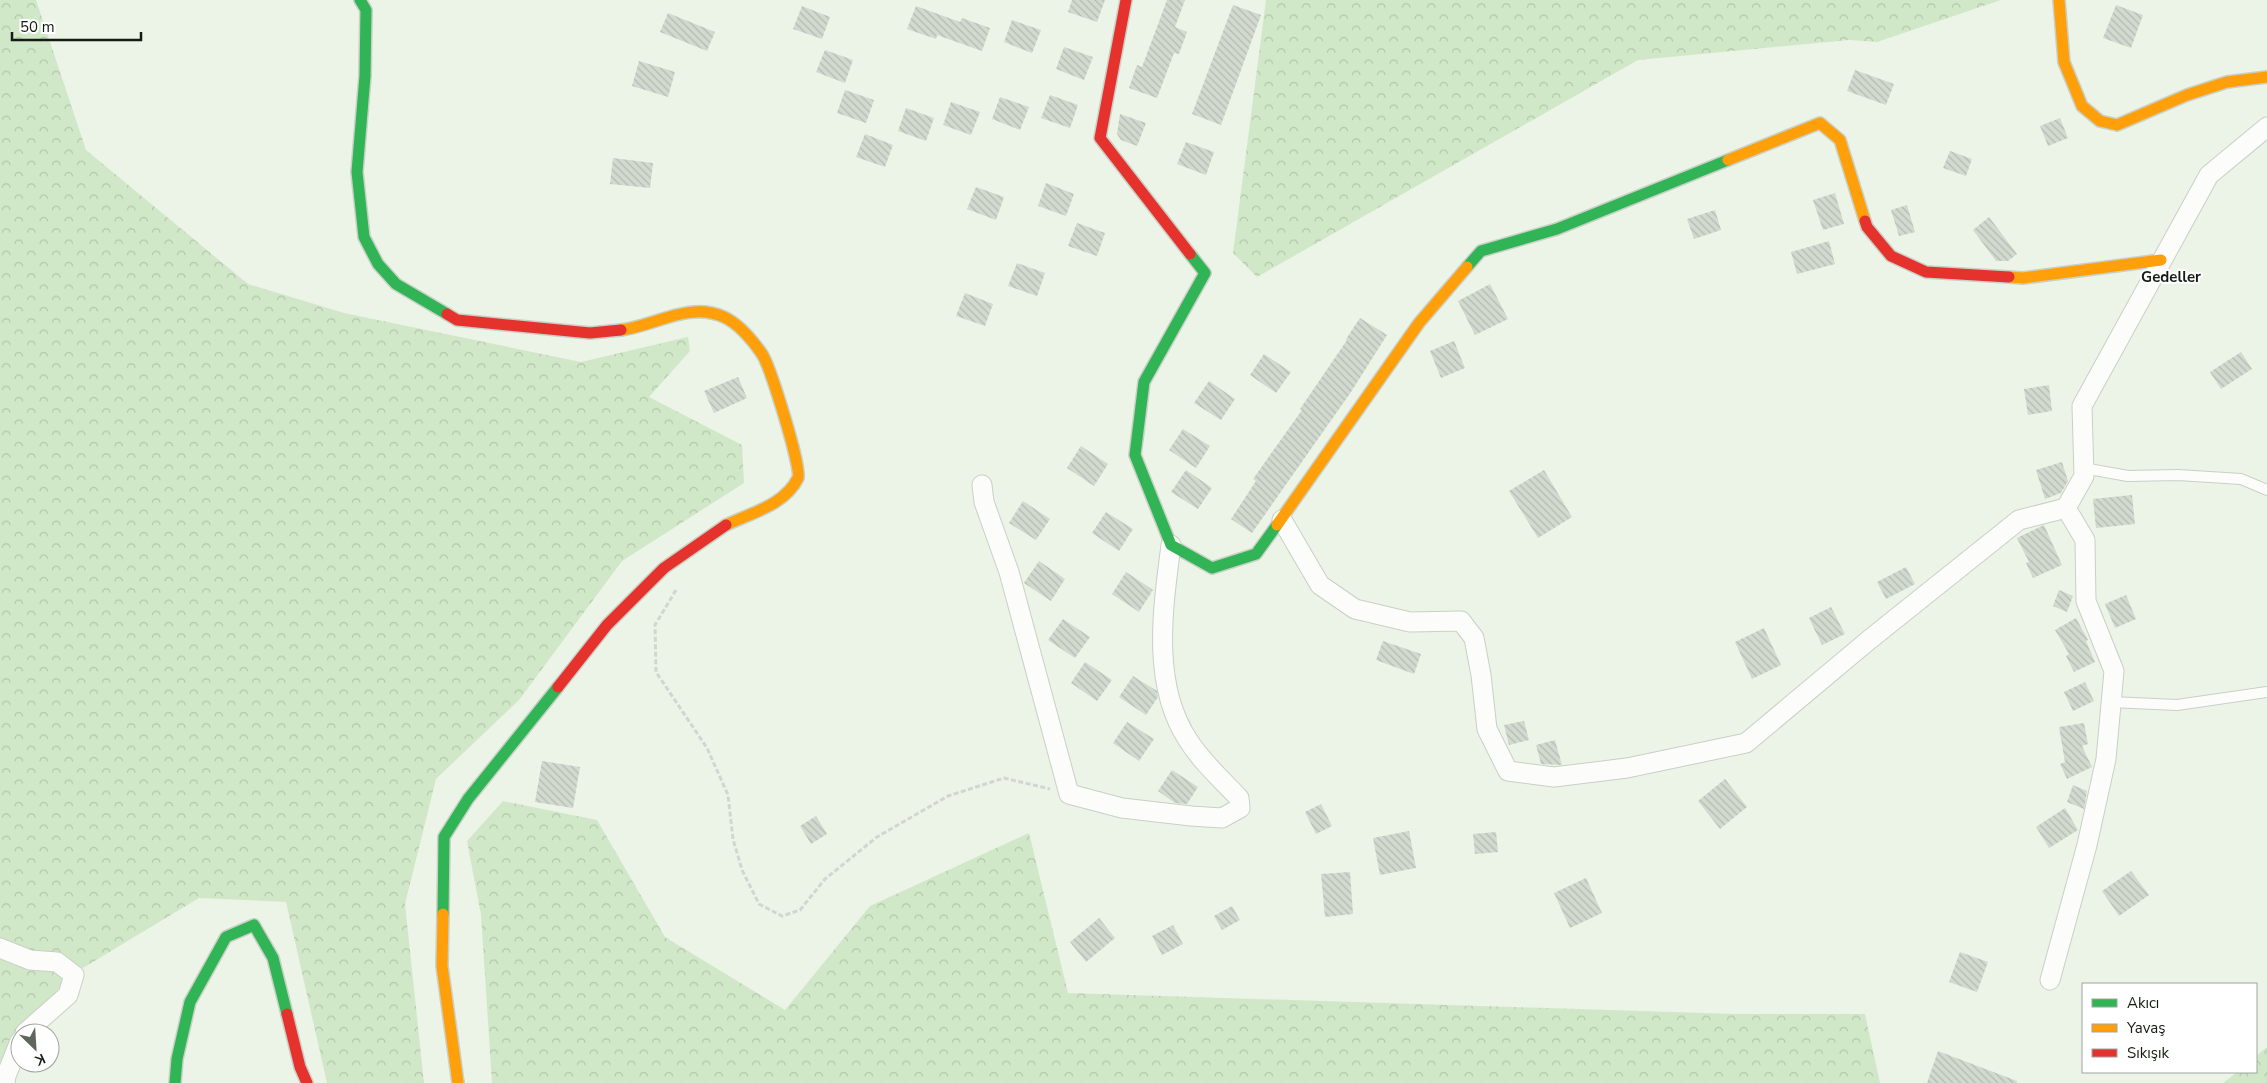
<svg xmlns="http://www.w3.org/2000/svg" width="2267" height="1083" font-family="'Nunito Sans',sans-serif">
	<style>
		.forest { fill: url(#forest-crowns) }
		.building { fill: url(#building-back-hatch) }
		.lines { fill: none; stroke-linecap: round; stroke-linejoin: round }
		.lane-casing { stroke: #c9d0c6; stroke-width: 12 }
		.street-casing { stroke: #c9d0c6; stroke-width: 21 }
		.fast-casing { stroke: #c9d0c6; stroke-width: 14 }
		.slow-casing { stroke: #c9d0c6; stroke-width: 14 }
		.jam-casing { stroke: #c9d0c6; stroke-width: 14 }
		.path { stroke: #d2d5d0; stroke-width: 3; stroke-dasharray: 5 2.5; stroke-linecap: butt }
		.lane { stroke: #fcfdfb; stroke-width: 10 }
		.street { stroke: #fcfdfb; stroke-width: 19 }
		.fast { stroke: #30b455; stroke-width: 11 }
		.slow { stroke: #ff9f0a; stroke-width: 11 }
		.jam { stroke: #e5322d; stroke-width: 11 }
		.labels { text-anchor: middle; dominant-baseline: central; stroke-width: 4; stroke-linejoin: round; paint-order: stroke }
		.neighbourhood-label { font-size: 15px; font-weight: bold; fill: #141b12; stroke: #fff }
	</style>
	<defs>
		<pattern id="forest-crowns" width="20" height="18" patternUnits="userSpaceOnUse" patternTransform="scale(1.25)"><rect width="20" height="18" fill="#d1e8c8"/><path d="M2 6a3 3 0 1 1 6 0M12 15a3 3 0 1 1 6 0" fill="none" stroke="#b3c6ab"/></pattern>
		<pattern id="building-back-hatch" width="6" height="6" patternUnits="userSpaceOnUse" patternTransform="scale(1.25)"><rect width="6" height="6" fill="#d2dad0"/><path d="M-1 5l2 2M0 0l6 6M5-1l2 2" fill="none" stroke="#b3bab2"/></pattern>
	</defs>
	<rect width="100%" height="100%" fill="#ebf4e7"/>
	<path class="forest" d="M0 0H36L86 150 248 284 344 313 581 362 688 337 690 351 649 397 742 445 744 483 622 561 519 700 436 779 405 904 424 1083H327L286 902 199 898 68 977 0 1062Z
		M1266 0H2001L1877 42 1849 40 1638 60 1257 277 1233 253Z
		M503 801 597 820 665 937 785 1010 870 906 1029 833 1068 993 1735 1014H1865L1880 1083H492L481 915 467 841Z
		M2267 1047V1083H2223L2237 1072H2256V1056Z"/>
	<path class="building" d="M1072 0H1105L1097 22 1068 12Z
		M1167 0H1185L1175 27 1187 32 1179 54 1174 53 1157 98 1129 88 1137 65 1142 67Z
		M1233 5 1261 15 1221 125 1192 114Z
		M2116 5 2143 15 2131 48 2103 38Z
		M802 6 830 17 822 39 793 29Z
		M916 6 960 22 962 18 990 28 982 51 937 35 936 39 907 29Z
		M668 13 715 32 707 51 660 32Z
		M1012 20 1041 30 1032 53 1004 42Z
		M1064 47 1093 57 1084 80 1056 69Z
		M825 50 853 60 845 83 816 72Z
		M639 61 675 72 668 97 632 86Z
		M1855 70 1894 84 1886 105 1847 91Z
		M845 90 874 100 866 123 837 113Z
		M1050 95 1078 105 1070 128 1041 118Z
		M1000 97 1029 107 1020 130 992 119Z
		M951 102 980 112 971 135 943 125Z
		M906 108 934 118 926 141 898 131Z
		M1120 114 1146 123 1137 146 1121 140 1117 134Z
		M2060 118 2068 138 2048 146 2040 126Z
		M865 134 893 145 885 167 856 157Z
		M1186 142 1214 152 1206 175 1177 164Z
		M1950 151 1972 159 1966 176 1943 168Z
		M613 158 653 163 650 188 610 184Z
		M1046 183 1074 194 1066 216 1038 206Z
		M976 187 1004 197 996 220 967 209Z
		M1835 193 1844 224 1823 230 1813 200Z
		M1907 205 1915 232 1899 236 1891 210Z
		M1715 210 1721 230 1694 239 1687 219Z
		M1989 217 2017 254 2008 261H1996L1973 230Z
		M1077 223 1105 233 1097 256 1068 246Z
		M1829 241 1835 264 1797 274 1791 252Z
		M1017 263 1045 273 1037 296 1008 286Z
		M1490 284 1508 319 1475 335 1458 301Z
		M965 293 993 304 985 326 956 316Z
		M1360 318 1387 335 1351 392 1252 533 1231 519 1256 481 1253 479 1302 410 1300 409 1347 340 1346 339Z
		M1454 341 1465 368 1441 378 1430 351Z
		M2241 352 2252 369 2221 389 2210 372Z
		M1264 354 1291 372 1276 393 1250 375Z
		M738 377 747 398 714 413 704 391Z
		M1209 381 1235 399 1221 420 1194 403Z
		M2049 385 2052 411 2028 415 2024 389Z
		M1183 429 1210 446 1196 468 1169 450Z
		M1081 446 1108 464 1094 486 1067 468Z
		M2062 462 2068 481 2061 493 2045 499 2036 470Z
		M1186 470 1212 488 1198 509 1171 492Z
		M1544 470 1572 517 1538 538 1509 491Z
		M2132 495 2135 524 2096 528 2093 499Z
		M1023 501 1050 519 1036 540 1009 523Z
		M1106 512 1133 529 1119 551 1092 533Z
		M2044 525 2062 565 2033 578 2026 563 2029 562 2017 538Z
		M1039 561 1065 579 1051 601 1024 583Z
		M1906 567 1915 584 1886 599 1877 582Z
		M1126 572 1153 590 1139 612 1112 594Z
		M2059 590 2073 596 2067 612 2053 606Z
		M2126 595 2136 619 2115 628 2105 604Z
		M1831 607 1845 634 1822 645 1809 618Z
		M2076 618 2088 640 2086 641 2095 662 2074 672 2066 656 2069 654 2055 630Z
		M1063 619 1090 637 1075 658 1048 640Z
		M1764 628 1781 665 1752 679 1735 642Z
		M1383 641 1421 654 1414 674 1376 660Z
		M1085 662 1112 680 1097 701 1071 683Z
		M1133 676 1157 691 1158 697 1146 715 1119 697Z
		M2085 682 2094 701 2073 711 2064 692Z
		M1524 721 1529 740 1509 745 1504 725Z
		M1127 722 1154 739 1139 761 1113 743Z
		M2084 723 2088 744 2082 746 2092 767 2067 779 2060 764 2065 762 2059 727Z
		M1555 740 1562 765 1541 764 1536 745Z
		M542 761 580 767 573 808 535 802Z
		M1172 770 1198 787 1187 804 1175 803 1158 791Z
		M1725 779 1747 807 1720 829 1698 801Z
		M2073 785 2087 791 2084 809 2067 802Z
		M1321 804 1332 826 1316 834 1305 812Z
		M2065 808 2078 830 2049 848 2036 827Z
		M816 816 827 834 811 844 800 826Z
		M1409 831 1416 868 1380 875 1373 838Z
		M1496 832 1498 852 1475 854 1473 834Z
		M2131 871 2149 895 2119 916 2102 891Z
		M1350 872 1353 914 1325 917 1321 874Z
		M1586 878 1602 913 1570 928 1554 893Z
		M1232 906 1240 920 1222 930 1214 916Z
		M1099 918 1115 938 1086 962 1070 942Z
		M1173 925 1183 944 1162 955 1152 936Z
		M1960 952 1988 962 1977 992 1949 982Z
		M1938 1051 2017 1081V1083H1927Z"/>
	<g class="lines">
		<defs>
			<path id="lane" d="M2083 468 2128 476 2178 475 2241 479 2267 490
				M2111 702 2177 705 2267 692"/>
			<path id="street" d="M982 485 984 502 1009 572 1069 794 1122 808 1191 816 1222 818 1240 808 1239 798C1222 780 1201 761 1188 740 1151 684 1163 608 1171 545
				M1282 520 1320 585 1355 609 1410 622 1461 621 1474 638 1481 675 1487 729 1508 771 1554 777 1627 768 1746 743 1869 640 2019 520 2066 508
				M0 948 30 960 57 962 74 975 68 995 25 1033
				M2050 980 2087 845 2106 759 2114 671 2086 601 2085 540 2066 508 2084 476 2082 406 2209 175 2267 127
				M5 1083 6 1076 20 1041"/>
			<path id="fast" d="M360 0 366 10 365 76 357 172 364 237 378 264 396 284 447 314
				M1190 254 1205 273 1144 382 1135 455 1171 545 1212 568 1256 554 1277 525
				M1467 267 1481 251 1557 229 1728 160
				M443 914 444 837 468 799 558 687
				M175 1083 177 1059 190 1002 226 937 254 925 273 958 287 1014"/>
			<path id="slow" d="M2059 0 2064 62 2082 106 2100 121 2117 125 2187 95 2227 82 2267 77
				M1728 160 1820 123 1840 140 1865 221
				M2009 277 2023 278 2161 260
				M621 330C655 326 689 301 724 317 739 324 753 341 762 354 770 366 802 468 798 478 785 505 751 513 726 525
				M1277 525 1419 323 1467 267
				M443 914 442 966 458 1083"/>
			<path id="jam" d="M1126 0 1100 138 1190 254
				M1865 221 1867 227 1891 256 1926 272 2009 277
				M447 314 457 320 590 333 621 330
				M558 687 607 625 664 568 726 525
				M287 1014 300 1067 307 1083"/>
		</defs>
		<use href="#lane" class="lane-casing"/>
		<use href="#street" class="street-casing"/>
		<use href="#fast" class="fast-casing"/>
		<use href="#slow" class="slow-casing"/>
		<use href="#jam" class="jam-casing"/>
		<path class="path" d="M676 590 655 625 656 672 707 748 728 795 733 839 742 870 759 904 782 916 800 910 825 879 877 837 948 796 1004 778 1050 789"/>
		<use href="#lane" class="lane"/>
		<use href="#street" class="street"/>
		<use href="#fast" class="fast"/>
		<use href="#slow" class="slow"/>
		<use href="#jam" class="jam"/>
	</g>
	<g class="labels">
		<g class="neighbourhood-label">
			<text x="2171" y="277">Gedeller</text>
		</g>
	</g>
	<rect x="2082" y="983" width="175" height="90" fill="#ffffff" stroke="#a1a4a0"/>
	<rect x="2092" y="999" width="25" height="8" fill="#30b455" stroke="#a1a4a0"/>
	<text x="2127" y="1008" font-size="15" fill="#141b12">Akıcı</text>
	<rect x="2092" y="1024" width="25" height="8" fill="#ff9f0a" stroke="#a1a4a0"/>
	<text x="2127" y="1033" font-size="15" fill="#141b12">Yavaş</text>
	<rect x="2092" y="1049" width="25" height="8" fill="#e5322d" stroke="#a1a4a0"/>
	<text x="2127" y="1058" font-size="15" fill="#141b12">Sıkışık</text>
	<g transform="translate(35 1048) rotate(155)"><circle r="24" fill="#ffffff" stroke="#a1a4a0"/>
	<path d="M0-4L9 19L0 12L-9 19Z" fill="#5f675d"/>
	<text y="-8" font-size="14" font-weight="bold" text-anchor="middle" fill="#141b12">K</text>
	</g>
	<path d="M12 32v8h129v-8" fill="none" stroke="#141b12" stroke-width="2.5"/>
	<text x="20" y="32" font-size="15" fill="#141b12" stroke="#ffffff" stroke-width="4" paint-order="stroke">50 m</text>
</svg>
